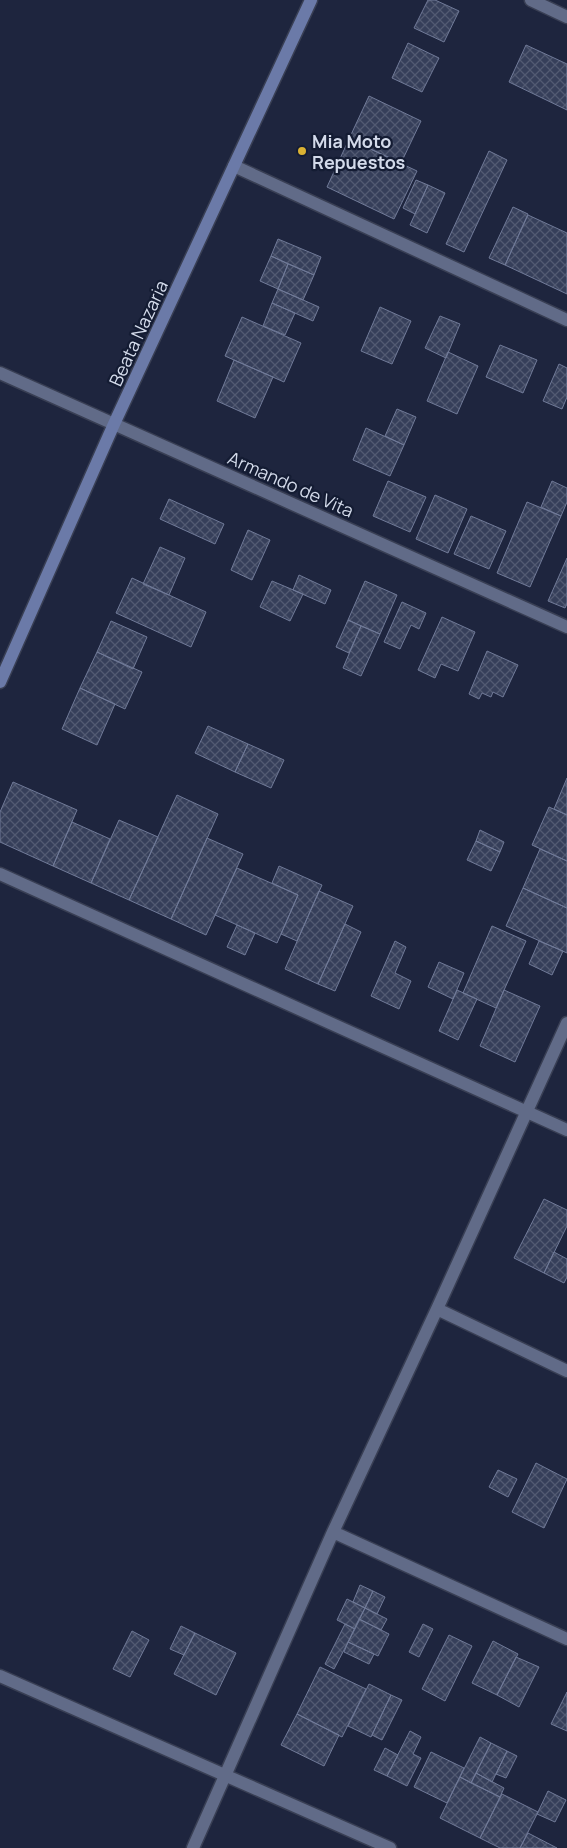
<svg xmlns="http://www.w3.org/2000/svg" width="567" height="1848" font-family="Manrope,sans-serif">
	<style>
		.building { fill: url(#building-cross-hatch); stroke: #707a98 }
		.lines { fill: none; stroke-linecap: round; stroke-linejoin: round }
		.street-casing { stroke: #393f54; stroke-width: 15 }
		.secondary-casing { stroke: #393f54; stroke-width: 15 }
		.street { stroke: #616b88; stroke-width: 12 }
		.secondary { stroke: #6b7aa8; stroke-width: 12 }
		.poi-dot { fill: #dbb233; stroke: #141c33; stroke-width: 2 }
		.labels { text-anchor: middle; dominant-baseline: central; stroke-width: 4.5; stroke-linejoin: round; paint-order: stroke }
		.poi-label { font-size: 18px; font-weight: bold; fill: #d3daea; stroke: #141c33; text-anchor: start }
		.street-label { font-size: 18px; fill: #d3daea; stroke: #141c33 }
	</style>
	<defs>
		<pattern id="building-cross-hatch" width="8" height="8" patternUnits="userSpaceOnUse" patternTransform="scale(1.25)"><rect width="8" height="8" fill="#363f5a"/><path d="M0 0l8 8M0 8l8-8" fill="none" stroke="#525a72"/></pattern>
	</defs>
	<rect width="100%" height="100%" fill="#1e253e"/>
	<path class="building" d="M428 0H435L459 11 444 42 414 28Z
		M408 43 439 58 422 92 392 78Z
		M526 45 567 64V110L509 82Z
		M369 96 421 121 401 163 349 139Z
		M349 139 417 171 394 219 327 187Z
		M489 151 507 160 464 252 446 244Z
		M416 180 428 185 415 214 403 208Z
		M428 185 445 193 427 233 410 225Z
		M513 207 528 214 505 265 489 258Z
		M528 215 567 233V294L505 265Z
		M278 239 321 257 314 275 271 256Z
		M271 256 288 264 278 289 260 281Z
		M288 264 314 275 303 300 278 289Z
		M278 289 319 307 313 321 272 303Z
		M272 303 295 313 285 335 263 326Z
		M380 307 411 321 392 364 361 351Z
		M440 316 460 324 446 358 425 348Z
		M242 317 301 343 284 382 225 356Z
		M500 345 537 360 523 393 486 377Z
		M448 352 478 366 457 414 427 401Z
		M234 360 273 377 255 418 217 401Z
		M559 364 567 368V397L562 409 543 401Z
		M397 409 416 417 404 445 385 436Z
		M366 428 404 445 390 476 353 460Z
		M388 481 426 497 410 532 373 516Z
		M552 481 567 488V502L561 516 541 507Z
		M435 495 467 509 448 553 416 539Z
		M169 499 224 524 215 544 160 519Z
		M527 502 561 516 530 587 497 573Z
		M471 516 506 531 489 569 454 554Z
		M248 530 270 540 252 580 231 570Z
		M160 547 185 558 169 595 143 584Z
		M567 558V604L565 608 548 601Z
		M299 575 331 590 325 604 293 590Z
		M132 578 206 612 191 647 116 613Z
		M272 581 303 594 290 621 260 607Z
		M365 581 397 595 380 634 348 620Z
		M402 602 426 613 419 629 411 625 400 649 384 642Z
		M442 617 475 632 458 671 441 664 435 678 418 670Z
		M348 620 361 626 349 653 336 647Z
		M111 621 147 637 133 669 97 652Z
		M361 626 380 634 361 676 343 668Z
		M487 651 518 665 503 697 493 692 491 697 482 693 479 699 469 694Z
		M97 652 142 672 125 709 80 688Z
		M80 688 115 704 97 745 62 729Z
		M208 726 248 744 235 772 195 753Z
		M248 744 284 760 271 788 235 772Z
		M567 778V815L554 809Z
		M13 782 77 810 53 866 0 842V812Z
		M177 795 218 814 171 919 129 900Z
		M549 807 567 815V861L532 845Z
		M119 820 158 837 129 900 91 883Z
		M72 822 110 839 91 883 53 866Z
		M480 830 504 842 500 852 476 841Z
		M207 838 243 854 206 935 171 919Z
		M476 841 500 852 491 871 467 860Z
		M540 849 567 861V908L523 888Z
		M279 866 322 885 297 941 281 934 298 895 272 883Z
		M237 868 298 895 277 943 215 915Z
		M523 888 567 908V953L506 926Z
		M319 891 353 906 318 984 285 969Z
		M345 924 361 932 335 991 318 984Z
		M237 925 255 933 245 955 227 947Z
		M492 926 526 941 496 1008 463 993Z
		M395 941 406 947 395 973 411 981 399 1009 371 996Z
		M539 941 563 951 552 975 529 964Z
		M439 962 464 973 453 999 428 987Z
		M457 990 477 999 458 1040 439 1031Z
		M504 990 540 1006 515 1062 480 1046Z
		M544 1199 567 1210V1226L544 1273 514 1258Z
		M554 1252 567 1259V1277L564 1283 544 1273Z
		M536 1463 567 1479 544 1528 512 1512Z
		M498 1470 517 1479 508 1497 489 1487Z
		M360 1585 373 1591 365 1608 353 1602Z
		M373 1591 385 1597 377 1614 365 1608Z
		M347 1599 365 1608 355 1629 337 1620Z
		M365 1608 387 1619 381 1630 359 1619Z
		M359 1619 389 1634 378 1656 348 1642Z
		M345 1624 355 1629 334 1669 325 1664Z
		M423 1624 433 1629 419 1657 409 1652Z
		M181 1626 195 1633 184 1655 170 1649Z
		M132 1631 149 1640 130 1677 113 1669Z
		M195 1633 236 1653 216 1695 174 1674Z
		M449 1635 472 1646 445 1701 422 1689Z
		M493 1641 518 1654 497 1695 472 1683Z
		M348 1642 374 1654 369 1664 344 1652Z
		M516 1657 539 1667 519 1707 497 1695Z
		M320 1667 366 1689 342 1737 297 1714Z
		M369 1684 391 1695 371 1737 348 1726Z
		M567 1692V1731L551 1724Z
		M391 1695 402 1700 382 1740 372 1735Z
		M297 1714 339 1735 324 1766 281 1745Z
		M410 1731 421 1737 413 1754 421 1758 407 1786 387 1776Z
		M480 1737 491 1743 471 1783 460 1777Z
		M491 1743 507 1751 492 1782 476 1773Z
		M385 1748 398 1755 387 1776 374 1770Z
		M507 1751 517 1756 506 1778 496 1774Z
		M431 1752 464 1768 447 1803 414 1787Z
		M476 1773 504 1788 500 1797 471 1783Z
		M460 1777 500 1797 480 1838 440 1818Z
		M548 1791 566 1800 555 1822 537 1814Z
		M502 1794 538 1812 520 1848H500L480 1838Z
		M528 1833 557 1848H520Z"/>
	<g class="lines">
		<defs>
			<path id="street" d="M531 0 567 17
				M234 166 567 320
				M0 373 567 627
				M0 874 567 1130
				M437 1309 567 1371
				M333 1532 567 1639
				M0 1676 390 1848
				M193 1848 333 1532 437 1309 567 1023"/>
			<path id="secondary" d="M0 682 114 424 311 0"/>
		</defs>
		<use href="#street" class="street-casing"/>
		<use href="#secondary" class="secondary-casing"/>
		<use href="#street" class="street"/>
		<use href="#secondary" class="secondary"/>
	</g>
	<circle class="poi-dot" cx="302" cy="151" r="5"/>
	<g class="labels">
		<g class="poi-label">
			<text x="312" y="141">Mia Moto<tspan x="312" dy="21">Repuestos</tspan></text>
		</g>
		<g class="street-label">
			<text transform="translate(138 333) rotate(-65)">Beata Nazaria</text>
			<text transform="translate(291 484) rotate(24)">Armando de Vita</text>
		</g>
	</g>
</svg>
